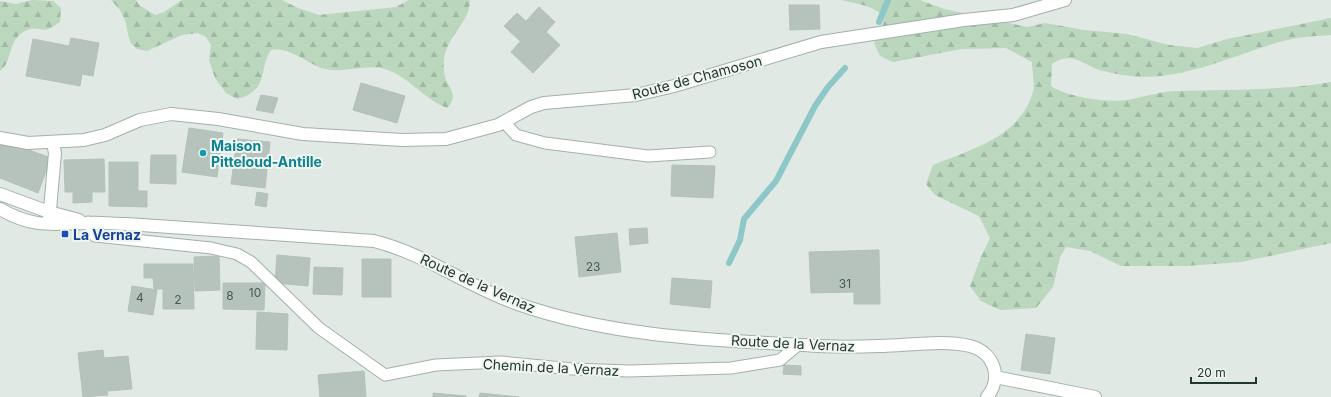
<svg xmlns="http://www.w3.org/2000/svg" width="1331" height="397" font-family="Inter,sans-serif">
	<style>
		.forest { fill: url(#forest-firs) }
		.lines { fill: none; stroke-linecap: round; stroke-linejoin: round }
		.stream { stroke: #8dc7c8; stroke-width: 6 }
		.building { fill: #b5c3bc; stroke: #b3c1b9 }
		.lane-casing { stroke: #a3b0a9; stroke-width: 13 }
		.street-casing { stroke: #a3b0a9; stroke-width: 14 }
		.secondary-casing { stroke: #a0b3a9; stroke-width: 14 }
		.lane { stroke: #fff; stroke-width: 11 }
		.street { stroke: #fff; stroke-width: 12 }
		.secondary { stroke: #fff; stroke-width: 12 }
		.culture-dot { fill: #0f9aa8; stroke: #eff6f2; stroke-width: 1.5 }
		.transit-dot { fill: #1a4fb4; stroke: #eff6f2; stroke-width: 1.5 }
		.labels { text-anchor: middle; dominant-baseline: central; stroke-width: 4; stroke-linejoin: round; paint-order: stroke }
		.number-label { font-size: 12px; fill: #475a52 }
		.street-label { font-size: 14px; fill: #22372e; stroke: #eff6f2 }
		.culture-label { font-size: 14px; font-weight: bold; fill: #0d838f; stroke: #eff6f2; text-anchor: start }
		.transit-label { font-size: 14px; font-weight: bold; fill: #164399; stroke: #eff6f2; text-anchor: start }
	</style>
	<defs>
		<pattern id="forest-firs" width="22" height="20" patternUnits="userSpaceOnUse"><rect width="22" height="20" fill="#bbd7be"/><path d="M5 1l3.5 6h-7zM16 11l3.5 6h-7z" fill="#a0b9a4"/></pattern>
	</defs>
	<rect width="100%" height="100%" fill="#e0e9e3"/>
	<path class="forest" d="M32 0 53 1 61 8 60 22C57 24 53 27 49 29 40 32 34 24 22 33 8 42 12 63 0 71V1L16 4Z
		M111 0H136L139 5 155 15 164 12 182 0H282L298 8 319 15 396 7 409 0H470C470 22 447 36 444 59 443 64 444 75 446 80 451 91 458 96 447 108 425 100 410 78 388 70 366 62 343 75 321 68 303 61 290 47 271 50 258 70 270 90 237 99L226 93 215 78 209 60 211 45 206 37 198 33 182 35 147 51 137 49 130 42 125 20 120 10Z
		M841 0H920L944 9 1027 27 1045 23 1084 30 1127 34 1169 45 1197 48 1227 39 1331 18V35C1315 36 1298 37 1283 41 1231 55 1179 84 1123 75 1116 74 1107 72 1099 70 1082 63 1070 51 1052 64L1051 86C1067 97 1108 103 1127 100 1145 97 1161 91 1178 91 1230 89 1280 91 1331 82V243L1241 262 1186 266H1121L1090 251 1066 247 1060 257 1053 287 1036 308 1000 310 981 301 970 286 980 259 990 238 979 216 935 195 926 184 933 165C972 149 1020 137 1033 92 1035 83 1032 71 1032 62L1006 48 962 49 893 62 880 56 874 43C877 36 882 29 883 23 887 7 852 3 841 0Z"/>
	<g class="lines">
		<path class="stream" d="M879 22 888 0
			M729 263 740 240 744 219 776 181 815 106 828 87 845 68"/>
	</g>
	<path class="building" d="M789 5H819L820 29 790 30Z
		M539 7 555 22 546 32 543 29 532 41 526 35 520 41 504 26 517 13 526 21Z
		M543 29 560 45 533 73 511 52 526 35 532 41Z
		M71 38 99 43 93 76 82 74 80 86 26 76 33 39 69 46Z
		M361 83 405 96 397 123 353 110Z
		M261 95 278 98 273 113 256 110Z
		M189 128 223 133 217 177 182 172Z
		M237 139 270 142 265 188 231 184Z
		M0 143 9 147 10 143 51 158 38 193 0 178Z
		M151 155H176V184L150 183Z
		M104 159 105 192H92V202L73 203V192H65L64 160Z
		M109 162H138V191H147V207L109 206Z
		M672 165 715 166 713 198 671 196Z
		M257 192 268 194 266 207 255 205Z
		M647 228 648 243 630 245 629 229Z
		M617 233 621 272 579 277 575 237Z
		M879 250 880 304H854V292L811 293 809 252Z
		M277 255 310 258 308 286 275 283Z
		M219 256 220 290 195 291 194 257Z
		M362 259H391V297H362Z
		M144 264H193L194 309H163V289H154L153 278H144Z
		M314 267 343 268 342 295 313 294Z
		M672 278 712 281 710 308 670 304Z
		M223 283H265L264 310 223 309Z
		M132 286 157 290 153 315 128 311Z
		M257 312 288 314 287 350 256 349Z
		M1026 334 1055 338 1050 374 1021 370Z
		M103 350 104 358 128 356 132 389 107 391 108 395 83 397 78 353Z
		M784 365 801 366V375L783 374Z
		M364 371 366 397H320L318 375Z
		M433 393 466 396V397H433Z
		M480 393 519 397H479Z"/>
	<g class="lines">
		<defs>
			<path id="lane" d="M504 122 516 135 545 143 648 156 710 152
				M88 222 95 236 211 248 237 254 251 262 319 328 385 375 436 365 501 362 573 369 629 371 731 368 780 360 798 345"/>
			<path id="street" d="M0 138 28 143 84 140 105 135 140 120 171 114 218 119 303 134 402 140 446 139 498 125 531 107 544 103 636 95 674 86 821 42 964 20 1013 15 1065 0
				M49 221 55 153 53 143"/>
			<path id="secondary" d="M0 194 49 212 79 220
				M0 209C33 228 51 224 87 223 100 222 114 224 127 224L374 241C426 254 468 287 518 304 609 336 708 340 804 345 828 347 854 347 879 346 906 346 943 339 970 346 994 352 1003 378 987 397
				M995 377 1095 397"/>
		</defs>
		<use href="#lane" class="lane-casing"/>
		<use href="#street" class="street-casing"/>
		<use href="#secondary" class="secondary-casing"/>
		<use href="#lane" class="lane"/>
		<use href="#street" class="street"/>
		<use href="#secondary" class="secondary"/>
	</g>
	<circle class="culture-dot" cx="203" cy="153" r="4"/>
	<rect class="transit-dot" x="61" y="230" width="8" height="8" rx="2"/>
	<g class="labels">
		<g class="number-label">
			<text x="593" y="266">23</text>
			<text x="845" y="283">31</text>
			<text x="255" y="292">10</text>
			<text x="230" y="295">8</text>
			<text x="140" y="297">4</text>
			<text x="178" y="299">2</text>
		</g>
		<g class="street-label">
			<text transform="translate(697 77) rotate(-15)">Route de Chamoson</text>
			<text transform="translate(478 283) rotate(24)">Route de la Vernaz</text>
			<text transform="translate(793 343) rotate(3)">Route de la Vernaz</text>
			<text transform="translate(551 367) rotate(3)">Chemin de la Vernaz</text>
		</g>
		<g class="culture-label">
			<text x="211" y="145">Maison<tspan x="211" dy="16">Pitteloud-Antille</tspan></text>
		</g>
		<g class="transit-label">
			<text x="73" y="234">La Vernaz</text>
		</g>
	</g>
	<path d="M1191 377v6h65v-6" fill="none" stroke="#22372e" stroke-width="2"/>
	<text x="1197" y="377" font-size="12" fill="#22372e" stroke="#eff6f2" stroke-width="3" paint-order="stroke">20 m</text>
</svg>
